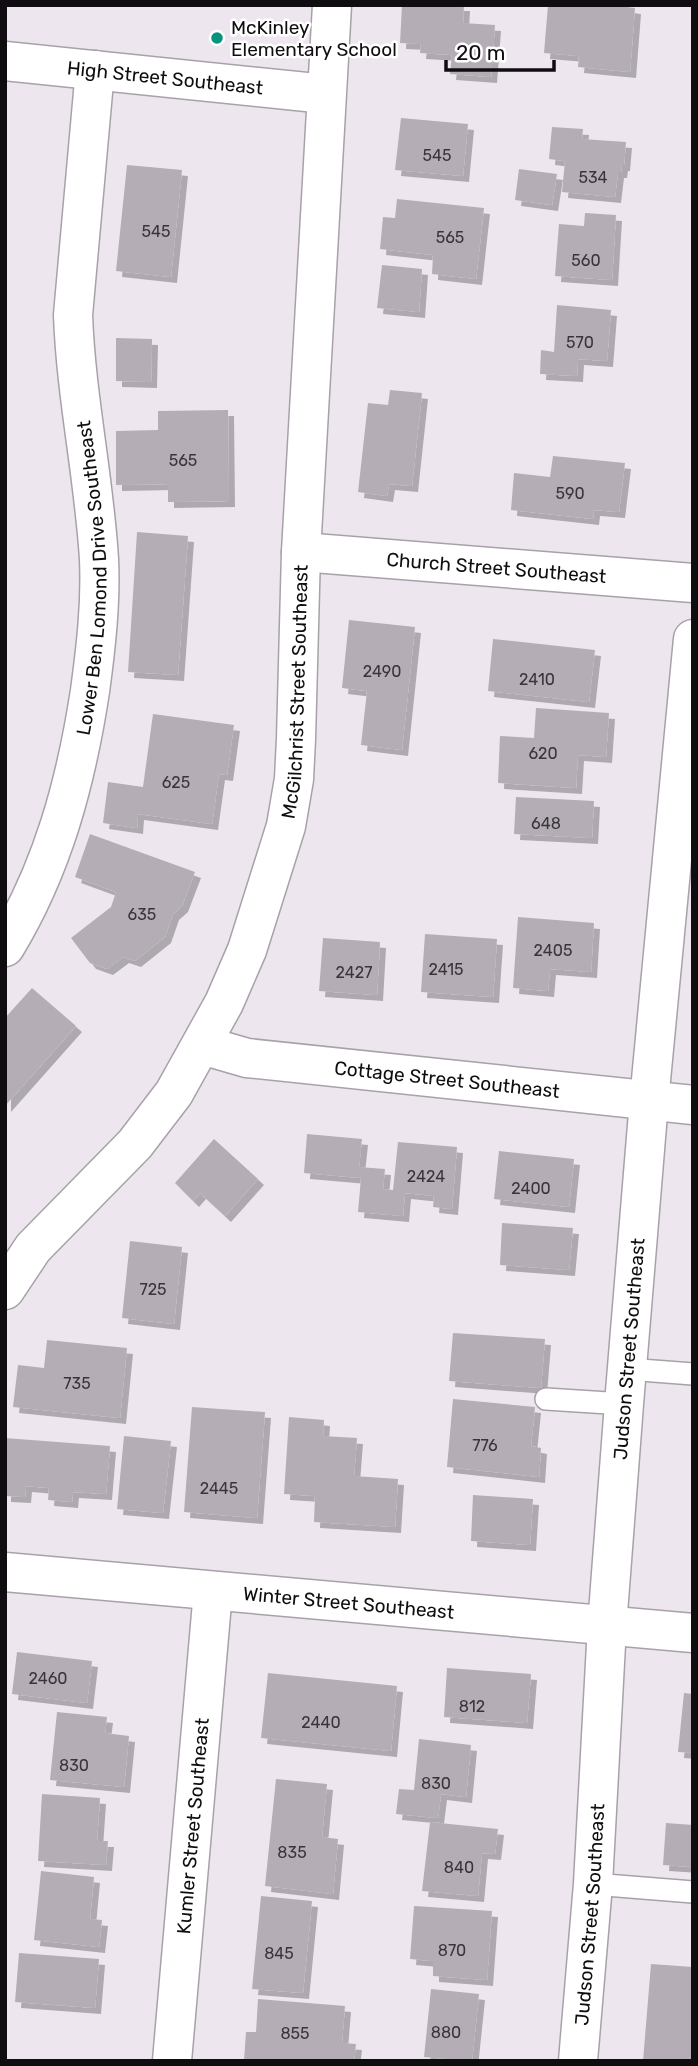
<svg xmlns="http://www.w3.org/2000/svg" width="698" height="2066" font-family="Rubik,sans-serif">
	<style>
		.building { fill: #b5adb6; filter: url(#shadow) }
		.lines { fill: none; stroke-linecap: round; stroke-linejoin: round }
		.service-casing { stroke: #a8a1a9; stroke-width: 24 }
		.minor-casing { stroke: #a8a1a9; stroke-width: 41 }
		.service { stroke: #fff; stroke-width: 21 }
		.minor { stroke: #fff; stroke-width: 38 }
		.poi-dot { fill: #04937f; stroke: #fff; stroke-width: 2.5 }
		.labels { text-anchor: middle; dominant-baseline: central; stroke-width: 5; stroke-linejoin: round; paint-order: stroke }
		.number-label { font-size: 16px; fill: #383539 }
		.poi-label { font-size: 19px; fill: #0f0d0f; stroke: #fff; text-anchor: start }
		.street-label { font-size: 19px; fill: #0f0d0f; stroke: #fff }
	</style>
	<defs>
		<filter id="shadow"><feDropShadow dx="6" dy="6" stdDeviation="0" flood-color="#0004"/></filter>
	</defs>
	<rect width="100%" height="100%" fill="#ede6ef"/>
	<path class="building" d="M402 5H464L463 23 495 25 491 77 450 74 452 55 420 53 421 44 400 43Z
		M548 5H610L635 8 630 72 578 67 579 56 544 53Z
		M401 118 468 124 463 176 395 170Z
		M552 127 583 129 582 139 626 142 624 165H622L621 172H618L615 197 562 192 565 161 549 159Z
		M127 165 182 170 171 277 116 271Z
		M519 169 557 174 552 205 515 200Z
		M397 199 484 208 476 279 432 274 433 255 380 249 383 217 395 218Z
		M585 213 616 215 612 280 555 276 559 224 584 226Z
		M382 265 422 269 419 312 377 308Z
		M557 305 611 310 607 361 578 359 577 376 540 374 541 350 554 352Z
		M116 338 152 339 151 382 116 381Z
		M390 390 422 393 412 486 389 484 387 496 358 492 368 403 388 405Z
		M228 410 229 501 168 502V484L116 485V431L158 430V411Z
		M553 456 625 463 619 512 594 510 593 519 511 510 514 473 550 477Z
		M137 532 188 536 178 675 128 672Z
		M349 620 415 627 402 750 361 745 367 691 342 688Z
		M493 639 595 650 589 702 488 691Z
		M536 708 609 713 606 757 578 755 576 788 498 783 500 736 534 738Z
		M153 714 234 725 227 775 219 774 212 824 138 814 137 828 103 823 108 782 143 787Z
		M516 797 594 801 592 838 514 834Z
		M90 834 195 872 182 906 173 914 165 937 135 961 123 957 107 969 90 963 71 938 111 907 116 892 75 877Z
		M518 917 594 923 591 972 550 969 548 991 513 988Z
		M425 934 497 939 493 997 421 992Z
		M323 938 380 942 377 995 319 991Z
		M32 988 76 1026 5 1106V1018Z
		M307 1134 362 1139 359 1167 385 1169 383 1189 393 1190 398 1142 457 1147 452 1209 433 1207 434 1196 405 1193 403 1216 358 1212 361 1178 304 1173Z
		M214 1139 258 1179 225 1216 200 1193 193 1201 175 1183Z
		M499 1151 574 1159 569 1207 494 1199Z
		M502 1223 573 1228 569 1270 500 1265Z
		M130 1241 182 1247 174 1324 122 1318Z
		M453 1333 545 1339 541 1388 449 1381Z
		M47 1340 127 1348 120 1418 13 1407 18 1365 44 1368Z
		M453 1399 535 1407 531 1446 541 1448 539 1477 447 1467Z
		M192 1407 265 1412 257 1518 184 1512Z
		M289 1417 324 1420 323 1436 357 1438 354 1476 398 1479 395 1527 314 1522 315 1496 284 1494Z
		M124 1436 171 1441 163 1513 117 1509Z
		M5 1438 110 1446 106 1494 73 1492 72 1502 48 1500 49 1488 26 1486 25 1497 5 1496Z
		M473 1495 533 1499 530 1545 471 1541Z
		M17 1652 92 1661 87 1703 12 1694Z
		M447 1668 531 1674 527 1723 444 1717Z
		M268 1673 397 1686 391 1751 261 1738Z
		M684 1693 693 1694V1753L678 1752Z
		M57 1712 107 1717 105 1733 129 1736 124 1787 50 1780Z
		M419 1739 471 1745 466 1797 441 1794 438 1818 396 1814 399 1789 414 1790Z
		M276 1779 327 1784 322 1837 338 1839 333 1894 265 1886Z
		M42 1794 100 1798 97 1841H108L106 1865 38 1861Z
		M430 1822 498 1829 495 1854 482 1853 478 1896 422 1891Z
		M666 1823 693 1825V1867L663 1865Z
		M41 1871 94 1877 90 1919 102 1920 99 1947 34 1940Z
		M261 1896 312 1901 303 1993 252 1989Z
		M414 1906 492 1911 487 1980 433 1976V1961L410 1959Z
		M19 1953 99 1959 95 2008 15 2002Z
		M651 1964 693 1967 692 2061H643Z
		M431 1989 479 1994 472 2061 424 2057Z
		M258 1999 345 2006 342 2043 356 2044 354 2061H244L246 2032H256Z"/>
	<g class="lines">
		<defs>
			<path id="service" d="M627 1369 693 1374
				M546 1399 624 1404
				M593 1884 693 1892"/>
			<g id="minor">
				<path id="s1" d="M5 61 326 94"/>
				<path id="s2" d="M301 552 693 583"/>
				<path id="s3" d="M5 947C53 868 76 782 90 691 96 647 101 603 99 559 94 477 76 397 73 315L95 70"/>
				<path id="s4" d="M202 1045 247 1058 693 1105"/>
				<path id="s5" d="M5 1290 33 1248 135 1144 174 1093 224 1003 247 950 286 826 294 779 296 739 301 552 332 5"/>
				<path id="s6" d="M5 1572 693 1633"/>
				<path id="s7" d="M172 2061 213 1591"/>
				<path id="s8" d="M578 2061 593 1884 607 1626 624 1404 649 1101 693 639"/>
			</g>
		</defs>
		<use href="#service" class="service-casing"/>
		<use href="#minor" class="minor-casing"/>
		<use href="#service" class="service"/>
		<use href="#minor" class="minor"/>
	</g>
	<circle class="poi-dot" cx="217" cy="38" r="7"/>
	<g class="labels">
		<g class="number-label">
			<text x="437" y="155">545</text>
			<text x="593" y="177">534</text>
			<text x="156" y="231">545</text>
			<text x="450" y="237">565</text>
			<text x="586" y="260">560</text>
			<text x="580" y="342">570</text>
			<text x="183" y="460">565</text>
			<text x="570" y="493">590</text>
			<text x="382" y="671">2490</text>
			<text x="537" y="679">2410</text>
			<text x="543" y="753">620</text>
			<text x="176" y="782">625</text>
			<text x="546" y="823">648</text>
			<text x="142" y="914">635</text>
			<text x="553" y="950">2405</text>
			<text x="446" y="969">2415</text>
			<text x="354" y="972">2427</text>
			<text x="426" y="1176">2424</text>
			<text x="531" y="1188">2400</text>
			<text x="153" y="1289">725</text>
			<text x="77" y="1383">735</text>
			<text x="485" y="1445">776</text>
			<text x="219" y="1488">2445</text>
			<text x="48" y="1678">2460</text>
			<text x="472" y="1706">812</text>
			<text x="321" y="1722">2440</text>
			<text x="74" y="1765">830</text>
			<text x="436" y="1783">830</text>
			<text x="292" y="1852">835</text>
			<text x="459" y="1867">840</text>
			<text x="452" y="1950">870</text>
			<text x="279" y="1953">845</text>
			<text x="446" y="2032">880</text>
			<text x="295" y="2033">855</text>
		</g>
		<g class="poi-label">
			<text x="231" y="27">McKinley<tspan x="231" dy="22">Elementary School</tspan></text>
		</g>
		<g class="street-label">
			<text stroke="none"><textPath href="#s1" startOffset="161">High Street Southeast</textPath></text>
			<text stroke="none"><textPath href="#s2" startOffset="196">Church Street Southeast</textPath></text>
			<text stroke="none"><textPath href="#s3" startOffset="385">Lower Ben Lomond Drive Southeast</textPath></text>
			<text stroke="none"><textPath href="#s5" startOffset="686">McGilchrist Street Southeast</textPath></text>
			<text stroke="none"><textPath href="#s4" startOffset="248">Cottage Street Southeast</textPath></text>
			<text stroke="none"><textPath href="#s8" startOffset="714">Judson Street Southeast</textPath></text>
			<text stroke="none"><textPath href="#s6" startOffset="345">Winter Street Southeast</textPath></text>
			<text stroke="none"><textPath href="#s7" startOffset="236">Kumler Street Southeast</textPath></text>
			<text stroke="none"><textPath href="#s8" startOffset="147">Judson Street Southeast</textPath></text>
		</g>
	</g>
	<rect width="698" height="2066" fill="none" stroke="#0f0d0f" stroke-width="14"/>
	<path d="M446 60v10h108v-10" fill="none" stroke="#0f0d0f" stroke-width="3.5"/>
	<text x="456" y="60" font-size="21" fill="#0f0d0f" stroke="#ffffff" stroke-width="5" paint-order="stroke">20 m</text>
</svg>
